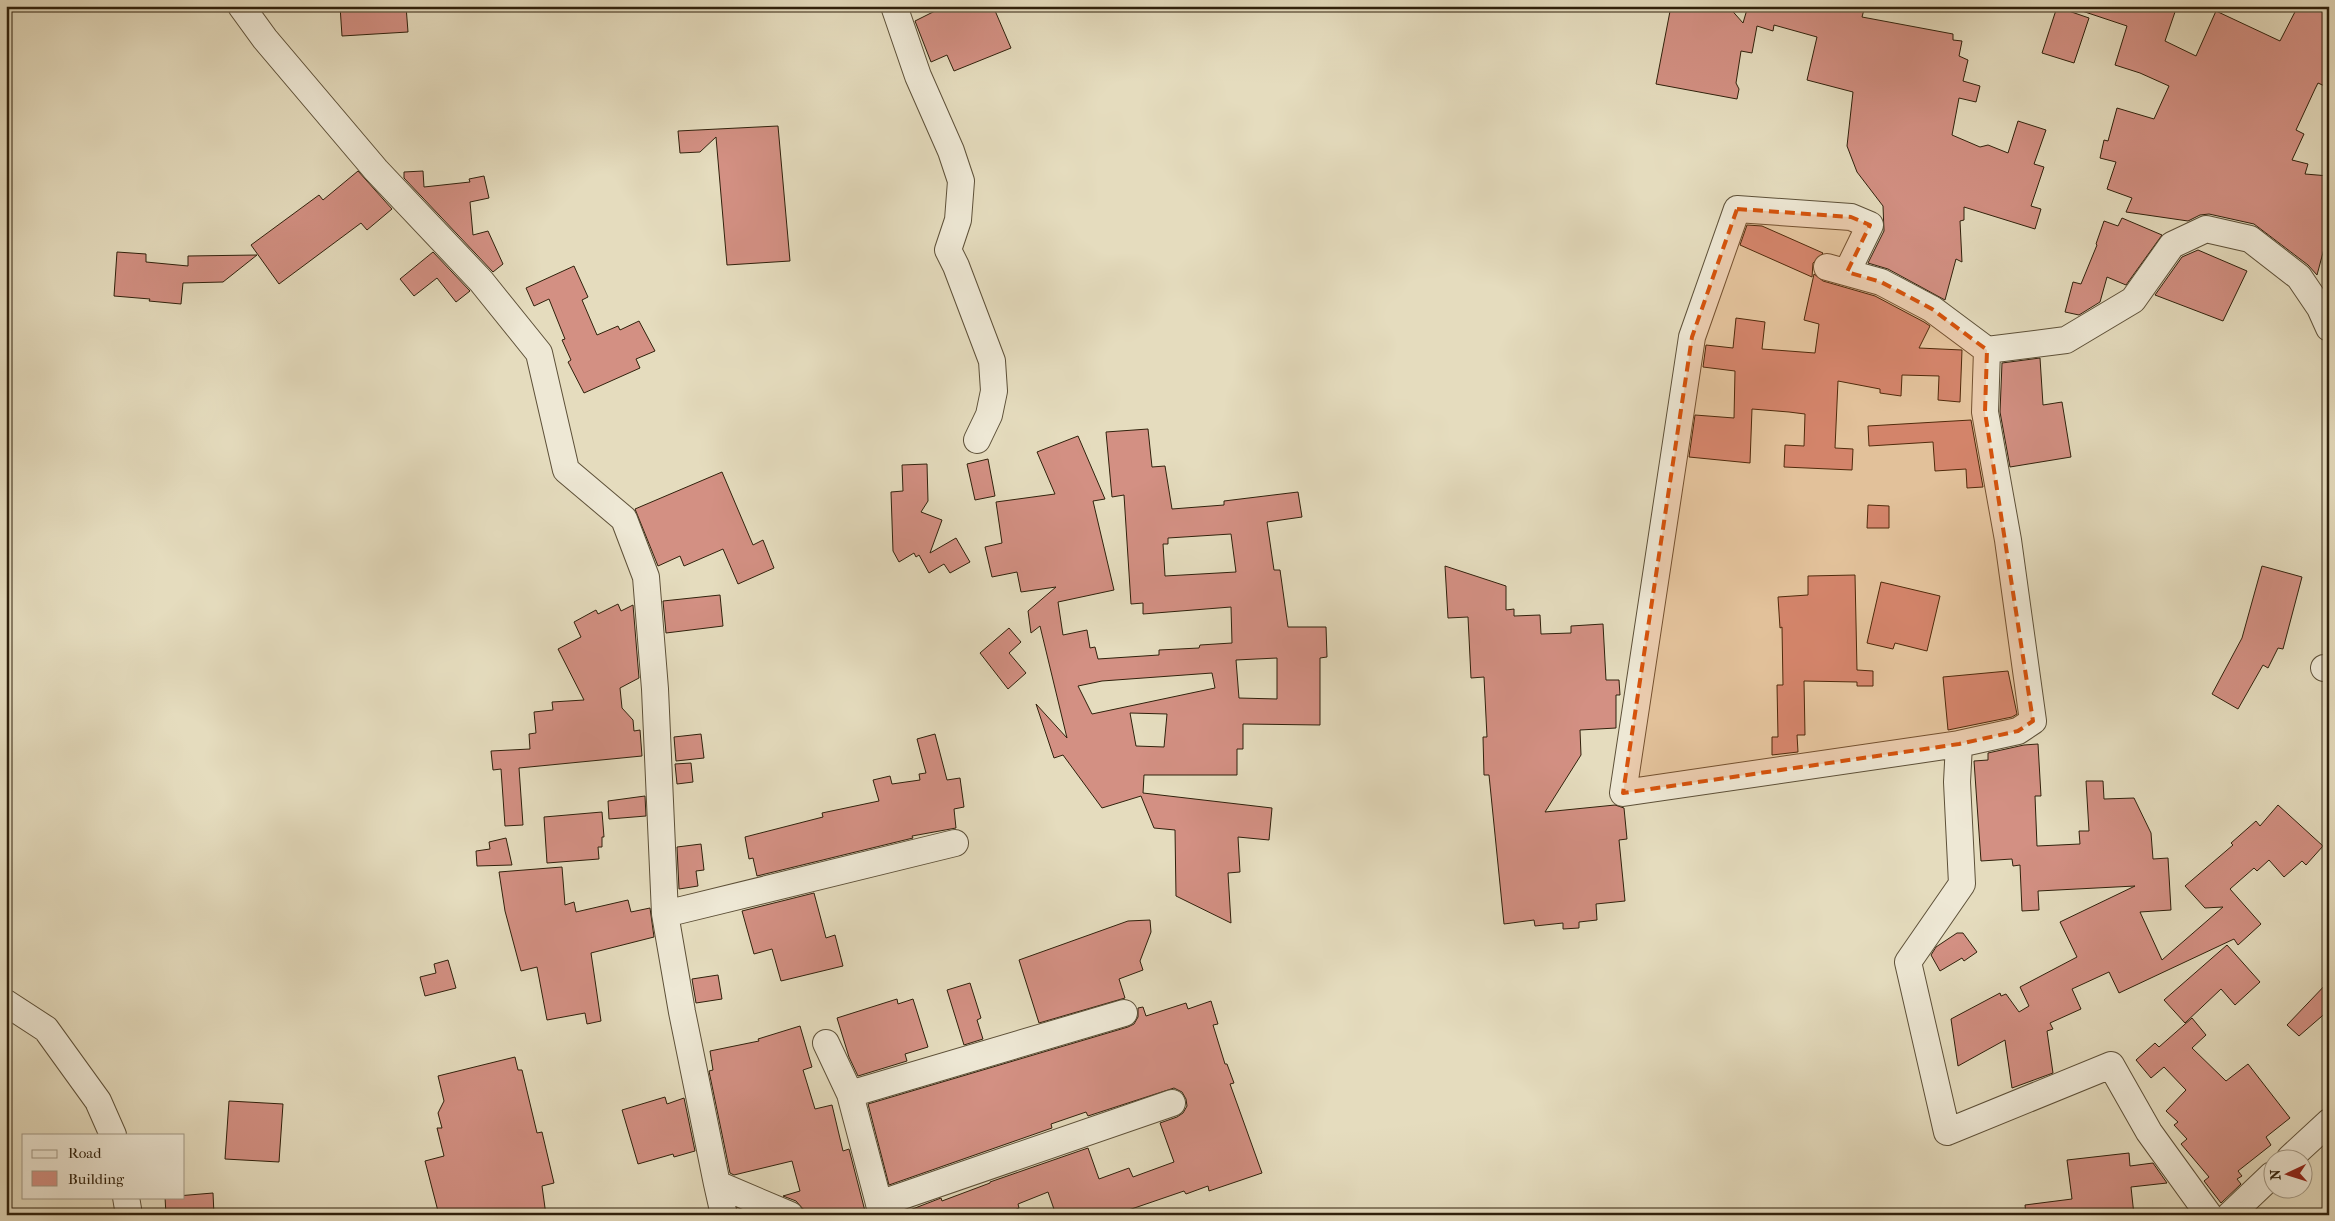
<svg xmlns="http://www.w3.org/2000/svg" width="2335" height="1221" font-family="'IM FELL French Canon',serif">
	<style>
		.building { fill: #d39083; stroke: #30210c; fill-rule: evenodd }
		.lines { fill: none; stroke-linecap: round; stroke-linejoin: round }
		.minor-casing { stroke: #5d5038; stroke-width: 28 }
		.minor { stroke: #eee8d5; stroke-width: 26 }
		.marked { fill: #d6530c; fill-opacity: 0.2; stroke: #d6530c; stroke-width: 4; stroke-dasharray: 10 6; stroke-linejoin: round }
	</style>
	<rect width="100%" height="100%" fill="#e5dcbe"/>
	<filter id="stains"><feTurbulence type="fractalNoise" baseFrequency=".004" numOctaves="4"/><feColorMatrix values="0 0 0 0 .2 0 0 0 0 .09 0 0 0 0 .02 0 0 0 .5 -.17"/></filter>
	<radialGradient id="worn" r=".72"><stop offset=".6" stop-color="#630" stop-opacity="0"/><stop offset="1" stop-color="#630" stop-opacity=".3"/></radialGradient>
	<path class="building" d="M340 6H406L408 32 342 36Z
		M945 6H993L1011 48 954 71 947 55 931 62 915 21Z
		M1671 6H1728L1743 23 1748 6H1865L1862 17 1953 34V40L1962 41 1959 56 1968 60 1963 81 1980 86 1976 102 1959 98 1952 135 1980 147 1988 145 2008 153 2018 121 2046 130 2034 164 2044 167 2031 206 2041 209 2035 229 1964 207V220L1960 221 1962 262 1956 259 1945 300 1888 269 1868 263 1884 231 1883 206 1857 172 1847 146 1853 92 1807 80 1817 37 1774 25 1773 31 1757 26 1752 53 1741 51 1736 83 1739 89 1737 99 1656 84Z
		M2076 6H2159L2175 12 2165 41 2196 56 2216 11 2280 41 2298 6H2329V88L2318 83 2315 89 2296 130 2304 134 2292 160 2308 164 2305 174 2329 176V230L2317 275 2308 265 2254 224 2209 214 2200 215 2188 221 2126 212 2132 198 2107 189 2116 162 2100 158 2104 140 2108 141 2117 108 2154 119 2169 86 2140 73 2115 65 2127 26 2076 9Z
		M2057 7 2089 18 2074 63 2042 53Z
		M778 126 790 261 727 265 716 137 700 152 680 153 678 131Z
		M358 171 392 209 367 230 361 223 279 284 251 245 319 195 323 200Z
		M423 171 424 187 470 182 469 179 484 176 489 198 470 202 473 235 488 231 503 264 493 272 404 178V172Z
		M2122 218 2162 235 2126 285 2107 277 2100 302 2079 315 2065 312 2073 282 2081 284 2097 245 2096 244 2104 221 2118 226Z
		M1747 225 1762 226 1823 253 1813 263 1812 277 1740 245Z
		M2198 250 2247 271 2223 321 2155 295 2182 257Z
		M117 252 146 254V262L188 266V256L257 255 223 282 183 283 181 304 149 301 150 299 114 296Z
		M433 252 470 291 456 302 437 278 414 296 400 279Z
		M574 266 588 297 582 300 597 335 618 326 620 330 639 321 655 351 636 359 640 368 584 393 568 362 571 360 562 340 565 339 549 299 534 306 526 288Z
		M1814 274 1823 281 1875 296 1924 322 1930 326 1919 348 1962 350 1960 402 1938 400 1939 376 1902 375 1901 396 1880 393V389L1838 381 1835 448 1853 449 1852 470 1784 467 1785 445 1804 446 1805 414 1789 412 1752 409 1750 463 1689 457 1695 415 1734 418 1735 371 1703 367 1706 345 1733 348 1736 318 1765 322 1762 349 1815 353 1819 324 1804 320Z
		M2040 358 2043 405 2062 402 2071 457 2010 467 2000 412 2002 363Z
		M1971 420 1983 487 1967 488 1966 469 1935 471 1933 442 1869 446 1868 426Z
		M1148 429 1152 467 1165 466 1172 509 1224 505V501L1298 492 1302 517 1267 522 1274 570H1280L1288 627H1326L1327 657 1320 658V725L1243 724V749H1237V775H1144L1143 793 1272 808 1269 840 1238 837 1240 872 1228 873 1231 923 1176 896 1175 830 1154 828 1141 796 1102 808 1063 755 1054 758 1036 704 1067 738 1040 626 1031 633 1028 611 1056 587 1021 592 1017 572 992 577 985 547 1002 543 996 502 1055 494 1037 452 1078 436 1105 499 1093 501 1114 590 1058 602 1063 635 1087 630 1090 648 1095 647 1098 659 1159 655V650L1199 648 1200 645 1232 643 1231 607 1143 614V603L1131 604 1124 495 1112 497 1106 432ZM1231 534 1236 572 1165 576 1163 544H1168V538ZM1277 658V699L1239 698 1236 660ZM1212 673 1215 688 1092 714 1078 686 1102 681ZM1130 713 1167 714 1164 747 1136 746Z
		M988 459 995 496 975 500 967 464Z
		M927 464 928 501 921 512 942 520 930 553 956 538 970 562 950 573 944 564 929 573 919 555 916 557 914 553 899 562 893 551 891 492 903 491 902 465Z
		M722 472 753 545 763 540 774 568 738 584 723 549 684 566 680 556 658 566 635 509Z
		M1868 505 1889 506V528H1867Z
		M1445 566 1506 586V610L1514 609V616L1540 615 1541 634 1571 633V626L1603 624 1606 680H1619L1620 695H1616V728L1580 730 1581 755 1545 812 1615 805 1624 808 1627 839 1619 840 1625 901 1596 904 1597 920 1579 922V928L1563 929V923L1535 926 1534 920 1504 924 1489 775H1484L1483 737H1487L1484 677 1471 678 1468 617 1448 618Z
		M2262 566 2302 577 2283 649 2278 648 2268 668 2263 665 2238 709 2212 694 2242 638Z
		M1855 575 1857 670 1873 671V686H1857V682L1804 681 1805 735H1797L1798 752 1772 755V737H1778L1777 685H1783L1782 627 1780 628 1778 597 1808 595V576Z
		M1881 582 1940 596 1927 651 1895 643 1893 649 1867 643Z
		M720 595 723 626 666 633 663 601Z
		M618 604 621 611 633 605 639 678 620 688 622 708 633 720 634 731 640 730 642 756 519 768 523 825 505 826 501 769 493 770 491 751 530 749 529 734 536 733 534 712 553 710 552 702 584 700 558 649 581 637 574 622 596 610 598 614Z
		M1009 628 1021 642 1009 653 1026 673 1008 689 980 653Z
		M2008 671 2017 714 2012 717 1948 730 1943 677Z
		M701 734 704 758 676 761 674 737Z
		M935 734 947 780 960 778 964 807 954 809 956 828 912 836 913 838 757 876 753 858 749 859 745 837 823 817 822 813 879 801 873 780 890 776 892 784 920 780 919 774 926 773 917 739Z
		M2038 744 2041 796H2035L2037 846 2080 844 2079 831H2089L2086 781H2103L2104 799 2134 798 2151 833 2153 859 2168 858 2171 910 2140 912 2162 960 2223 907 2205 908 2185 886 2233 845 2231 843 2256 821 2260 826 2278 805 2323 846 2306 865 2302 861 2284 877 2269 860 2257 871 2254 868 2230 889 2261 924 2238 945 2234 939 2119 993 2109 972 2072 989 2081 1009 2050 1023 2053 1029 2047 1031 2053 1073 2012 1088 2005 1040 1958 1066 1951 1019 2000 993 2001 996 2006 994 2019 1012 2029 1006 2020 987 2077 957 2060 922 2135 886 2038 891 2039 910 2022 911 2020 865 2013 866 2012 859 1981 861 1974 761 1988 760V753L2024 745Z
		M691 763 693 782 677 784 675 764Z
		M645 796 646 816 609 819 608 801Z
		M602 812 604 837H602V847H598L599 859 547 863 544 817Z
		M506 838 512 865 477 866 476 851 490 849 489 842Z
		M701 844 704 870 696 871 698 886 679 889 677 847Z
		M562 867 565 905 574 902 576 912 628 900 631 912 650 908 654 937 591 953 601 1021 587 1024 585 1013 547 1020 537 967 521 971 505 911 499 872Z
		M814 893 826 938 835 935 843 966 781 981 772 949 754 954 742 911Z
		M1150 920 1151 932 1140 961 1143 970 1119 979 1125 998 1039 1023 1019 960 1128 921Z
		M1957 933H1963L1977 952 1964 961 1962 958 1940 971 1931 955 1936 947Z
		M2227 945 2260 982 2235 1005 2221 989 2185 1023 2164 1000Z
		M448 960 456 988 425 996 420 977 436 973 434 964Z
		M718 975 722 999 696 1003 692 979Z
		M2329 981V1010L2299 1036 2287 1025Z
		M970 983 981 1018 977 1020 983 1039 964 1045 947 990Z
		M897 999 898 1004 913 999 928 1047 905 1054 907 1061 858 1076 849 1057 837 1018Z
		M1211 1001 1218 1024 1213 1025 1225 1064H1227L1234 1083 1230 1084 1262 1173 1209 1191 1208 1186 1186 1194 1184 1191 1114 1215H1056L1048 1192 1018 1204 1019 1208 1003 1215H897L941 1198 942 1201 990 1183V1182L1088 1148 1099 1179 1129 1168 1133 1177 1174 1162 1160 1123 1177 1117 1183 1113 1187 1106 1186 1099 1182 1092 1174 1088 1088 1116 1086 1112 1051 1124 1052 1128 889 1185 868 1104 1128 1027 1134 1024 1138 1017V1008L1143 1007 1146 1016 1186 1003 1188 1009Z
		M2192 1018 2206 1035 2192 1048 2226 1081 2248 1064 2290 1118 2266 1137 2271 1145 2238 1171 2242 1176 2237 1179 2241 1184 2221 1203 2204 1181 2209 1177 2181 1144 2187 1139 2174 1125 2178 1122 2166 1111 2186 1090 2164 1067 2151 1078 2136 1060 2155 1043 2159 1047Z
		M800 1026 812 1067 803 1070 815 1109 832 1105 843 1151 849 1149 866 1215H815L803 1209 796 1201 783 1196 800 1191 792 1161 734 1175 730 1173 709 1071 713 1070 710 1051 759 1041 758 1039Z
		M515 1057 518 1070H522L537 1133 542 1132 554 1183 542 1186 546 1215H439L425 1161 444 1156 437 1128H442L438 1113 444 1101 438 1076Z
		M665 1097 667 1104 684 1098 695 1151 674 1157 673 1154 638 1164 622 1110Z
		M229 1101 283 1104 279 1162 225 1159Z
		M2129 1153 2130 1166 2153 1163 2167 1183 2131 1187 2134 1215H2026L2025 1205 2072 1199 2067 1160Z
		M213 1193 214 1215H166L165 1197Z"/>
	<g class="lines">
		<defs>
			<path id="minor" d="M241 6 265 39 376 170 481 281 539 353 566 470 624 519 646 577 655 689 665 914 682 1012 717 1184 790 1215
				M894 6 918 76 951 151 961 181 958 220 948 250 956 266 992 361 994 391 989 415 977 440
				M1827 267 1881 282 1932 309 1987 350 1985 412 2008 540 2033 721 2018 731 1959 744 1957 782 1962 884 1908 962 1947 1132 2111 1065 2149 1132 2209 1215
				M1847 272 1870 225 1851 217 1737 209 1692 337 1623 793 1959 744
				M1987 350 2066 340 2133 300 2172 245 2206 229 2250 239 2299 277 2320 308 2329 328
				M2324 668 2329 669
				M665 914 955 843
				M6 1003 46 1029 98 1101 113 1135
				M826 1043 850 1094 882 1215
				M850 1094 1124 1013
				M2290 1158 2329 1122
				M717 1184 724 1215
				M126 1197 129 1215
				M879 1204 1172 1103
				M2230 1215 2272 1175"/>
		</defs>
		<use href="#minor" class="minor-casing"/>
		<use href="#minor" class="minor"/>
	</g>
	<path class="marked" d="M1737 209 1851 217 1870 225 1847 272 1881 282 1932 309 1987 350 1985 412 2033 721 2018 731 1959 744 1623 793 1692 337Z"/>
	<rect width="2335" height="1221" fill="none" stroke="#e5dcbe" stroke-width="25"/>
	<rect x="8" y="8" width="2320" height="1206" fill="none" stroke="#30210c" stroke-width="2.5"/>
	<rect x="12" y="12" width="2310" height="1196" fill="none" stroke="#30210c"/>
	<rect x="22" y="1134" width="162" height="65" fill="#eee8d5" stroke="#a29885"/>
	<rect x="32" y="1150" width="25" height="8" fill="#eee8d5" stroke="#a29885"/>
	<text x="68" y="1158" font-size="15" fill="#30210c">Road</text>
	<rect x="32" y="1171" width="25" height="15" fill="#d39083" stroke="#a29885"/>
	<text x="68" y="1184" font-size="15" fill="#30210c">Building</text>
	<g transform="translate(2288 1174) rotate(266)"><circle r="24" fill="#eee8d5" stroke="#a29885"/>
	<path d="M0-4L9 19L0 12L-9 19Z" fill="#8f2418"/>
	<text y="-8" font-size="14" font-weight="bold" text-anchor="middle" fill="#30210c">N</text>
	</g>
	<rect width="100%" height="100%" filter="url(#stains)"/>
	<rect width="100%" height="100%" fill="url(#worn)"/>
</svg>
